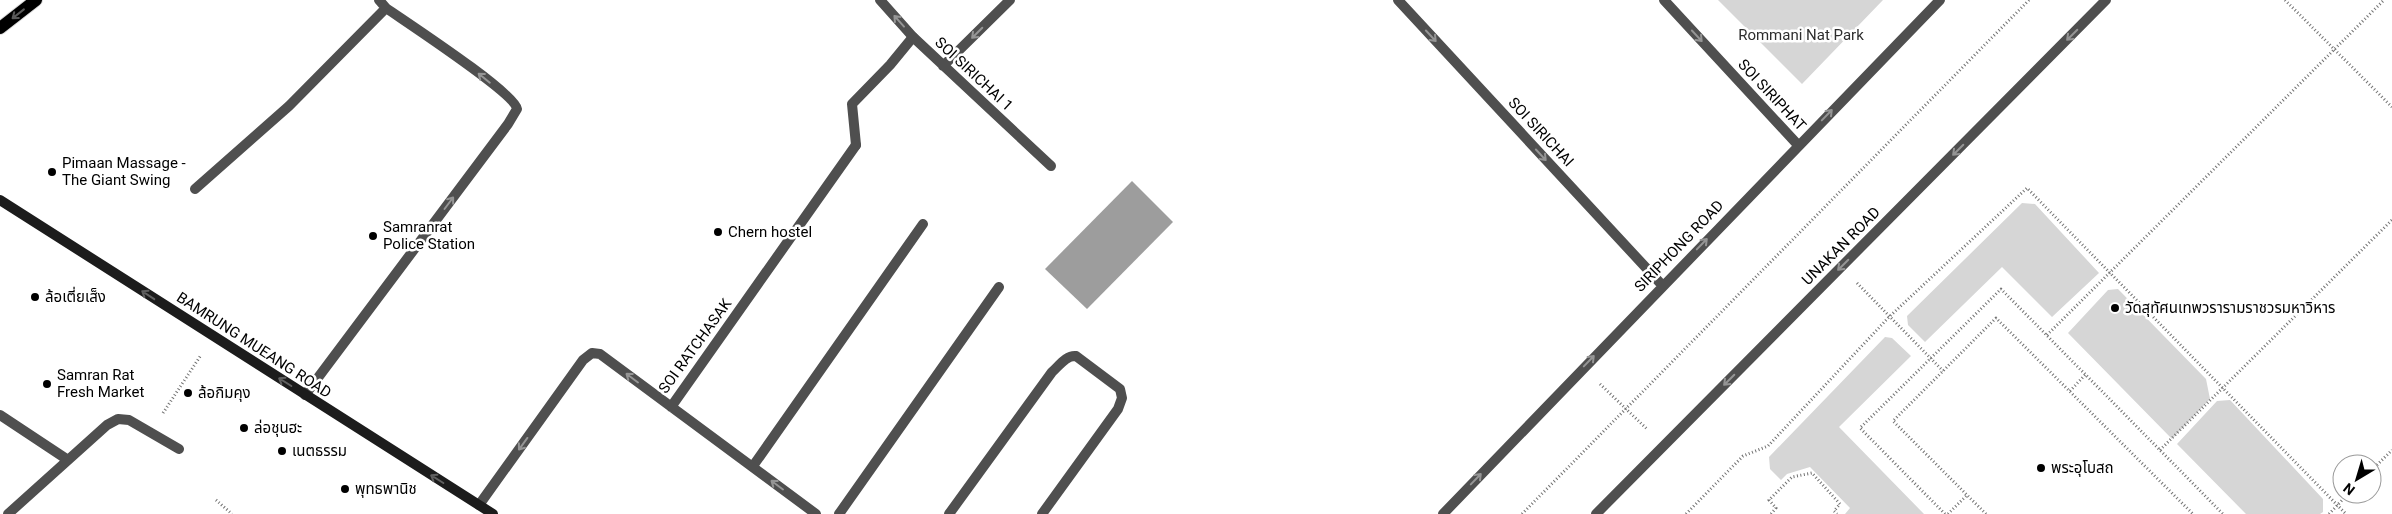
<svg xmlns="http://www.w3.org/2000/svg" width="2392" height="514" font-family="Roboto,'Noto Sans Thai',sans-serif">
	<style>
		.green { fill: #d6d6d6 }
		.water { fill: #9d9d9d }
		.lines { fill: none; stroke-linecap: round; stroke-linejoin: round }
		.primary-casing { stroke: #dbdbdb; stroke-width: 14 }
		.path { stroke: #717171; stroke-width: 3; stroke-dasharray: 1 2.5; stroke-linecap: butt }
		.service { stroke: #4f4f4f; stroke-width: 10 }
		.minor { stroke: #4f4f4f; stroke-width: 10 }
		.secondary { stroke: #1c1c1c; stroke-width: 10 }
		.primary { stroke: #000; stroke-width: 12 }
		.oneway { stroke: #595959 }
		.oneway2 { stroke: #959595 }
		.oneway3 { stroke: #606060 }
		.poi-dot { fill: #000; stroke: #fff; stroke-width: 2 }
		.labels { text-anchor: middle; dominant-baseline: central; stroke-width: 5; stroke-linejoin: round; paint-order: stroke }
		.park-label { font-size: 15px; fill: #2d2d2d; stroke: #fff }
		.street-label { font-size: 15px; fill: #000; stroke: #fff }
		.poi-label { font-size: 15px; fill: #000; stroke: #fff; text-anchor: start }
	</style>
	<rect width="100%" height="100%" fill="#fff"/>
	<path class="green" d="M1718 0H1883L1802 84Z
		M2022 203 2035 204 2099 273 2052 317 2002 267 1925 342 1908 325 1907 316Z
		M2118 289 2206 379 2210 399 2172 439 2068 333 2108 290Z
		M1885 337 1892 338 1911 356 1839 427 1924 514H1845L1850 508 1810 467 1787 474 1781 480 1770 469 1769 457Z
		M2230 400 2323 499V512L2320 514H2246L2177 444 2217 401Z"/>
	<path class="water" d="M1132 181 1173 222 1087 309 1045 269Z"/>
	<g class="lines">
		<defs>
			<path id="primary" d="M0 28 36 0"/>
		</defs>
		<use href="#primary" class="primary-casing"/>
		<path class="path" d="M2285 0 2392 107
			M1857 283 1943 371
			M2047 335 2384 0
			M1600 384 1648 430
			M2070 391 2085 375
			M163 413 201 355
			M2160 450 2392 220
			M2372 470 2392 450
			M216 500 232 514
			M1522 514 2029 0
			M1686 514 1743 456 1768 446 1889 317 2027 188 2346 514
			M1771 514 1776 508 1769 500 1792 477 1812 473 1840 504 1834 511 1837 514
			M1945 514 1860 428 2001 289 2223 514
			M1948 514 1967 495
			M1986 514 1893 421 1996 318 2193 514
			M2329 514 2348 494"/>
		<path class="service" d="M856 145 852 104 890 65 913 37
			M195 189 289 106 386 8
			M305 395 508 124 517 109C515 93 406 22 386 8L379 0"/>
		<path class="minor" d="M880 0 913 37 1051 166
			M1398 0 1662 285
			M1664 0 1798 145
			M943 66 1010 0
			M671 407 856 145
			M0 415 68 460
			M753 466 923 224
			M479 505 583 360 592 353 600 354 816 514
			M8 514 107 425 118 419 129 420 179 449
			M839 514 999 287
			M949 514 1052 372C1059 366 1066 355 1076 356L1120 389 1122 398 1118 409 1042 514
			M1443 514 1940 0
			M1596 514 2106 0"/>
		<path class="secondary" d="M0 200 493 514"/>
		<use href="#primary" class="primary"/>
	</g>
	<defs><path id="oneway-shaft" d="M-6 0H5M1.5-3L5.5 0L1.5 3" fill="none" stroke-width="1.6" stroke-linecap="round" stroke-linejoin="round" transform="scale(1.25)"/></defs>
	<use class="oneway" href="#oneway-shaft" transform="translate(18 14) rotate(142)"/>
	<g class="oneway2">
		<use href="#oneway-shaft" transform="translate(899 21) rotate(-132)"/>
		<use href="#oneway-shaft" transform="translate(977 33) rotate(135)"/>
		<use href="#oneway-shaft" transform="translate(2072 35) rotate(135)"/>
		<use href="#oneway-shaft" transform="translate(1431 36) rotate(47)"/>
		<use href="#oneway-shaft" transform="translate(1697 36) rotate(47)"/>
		<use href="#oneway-shaft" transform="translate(484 78) rotate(-141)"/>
		<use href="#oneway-shaft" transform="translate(1827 115) rotate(-46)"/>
		<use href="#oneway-shaft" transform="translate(1958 150) rotate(135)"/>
		<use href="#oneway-shaft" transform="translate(1541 155) rotate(47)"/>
		<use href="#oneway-shaft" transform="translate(449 203) rotate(-53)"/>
		<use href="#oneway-shaft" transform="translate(1702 244) rotate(-46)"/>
		<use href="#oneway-shaft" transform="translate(1843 265) rotate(135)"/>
		<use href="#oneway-shaft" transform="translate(1589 361) rotate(-46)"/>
		<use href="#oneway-shaft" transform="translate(632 378) rotate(-143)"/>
		<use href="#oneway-shaft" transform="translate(1729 380) rotate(135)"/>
		<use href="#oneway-shaft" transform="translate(523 444) rotate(126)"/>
		<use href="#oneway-shaft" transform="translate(1476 479) rotate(-46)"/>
		<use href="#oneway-shaft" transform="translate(777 485) rotate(-143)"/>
	</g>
	<g class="oneway3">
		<use href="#oneway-shaft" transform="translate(148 295) rotate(-147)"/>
		<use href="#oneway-shaft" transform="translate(285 382) rotate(-148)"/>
		<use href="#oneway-shaft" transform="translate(437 479) rotate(-148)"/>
	</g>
	<g class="poi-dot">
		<circle cx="52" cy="172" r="5"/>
		<circle cx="718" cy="232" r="5"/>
		<circle cx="373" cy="236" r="5"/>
		<circle cx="35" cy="297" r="5"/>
		<circle cx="2115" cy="308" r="5"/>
		<circle cx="47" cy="384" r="5"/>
		<circle cx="188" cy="393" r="5"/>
		<circle cx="244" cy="428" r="5"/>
		<circle cx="282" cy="451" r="5"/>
		<circle cx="2041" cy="468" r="5"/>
		<circle cx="345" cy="489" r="5"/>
	</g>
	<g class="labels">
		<g class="park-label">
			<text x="1801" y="35">Rommani Nat Park</text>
		</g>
		<g class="street-label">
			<text transform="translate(974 74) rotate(43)">SOI SIRICHAI 1</text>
			<text transform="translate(1772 95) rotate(47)">SOI SIRIPHAT</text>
			<text transform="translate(1541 132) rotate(47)">SOI SIRICHAI</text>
			<text transform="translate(1679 246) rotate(-46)">SIRIPHONG ROAD</text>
			<text transform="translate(1841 246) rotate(-45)">UNAKAN ROAD</text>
			<text transform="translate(254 345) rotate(33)">BAMRUNG MUEANG ROAD</text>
			<text transform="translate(695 346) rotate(-54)">SOI RATCHASAK</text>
		</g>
		<g class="poi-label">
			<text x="62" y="163">Pimaan Massage -<tspan x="62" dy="17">The Giant Swing</tspan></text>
			<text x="383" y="227">Samranrat<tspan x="383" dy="17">Police Station</tspan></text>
			<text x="728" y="232">Chern hostel</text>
			<text x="45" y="297">ล้อเตี่ยเส็ง</text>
			<text x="2125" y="308">วัดสุทัศนเทพวรารามราชวรมหาวิหาร</text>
			<text x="57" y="375">Samran Rat<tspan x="57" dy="17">Fresh Market</tspan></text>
			<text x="198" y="393">ล้อกิมคุง</text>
			<text x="254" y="428">ล่อชุนฮะ</text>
			<text x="292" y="451">เนตธรรม</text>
			<text x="2051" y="468">พระอุโบสถ</text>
			<text x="355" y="489">พุทธพานิช</text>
		</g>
	</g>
	<g transform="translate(2357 479) rotate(218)"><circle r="24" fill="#ffffff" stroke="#999999"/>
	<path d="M0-4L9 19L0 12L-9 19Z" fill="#000000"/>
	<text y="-8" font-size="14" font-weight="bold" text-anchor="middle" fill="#000000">N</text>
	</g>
</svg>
